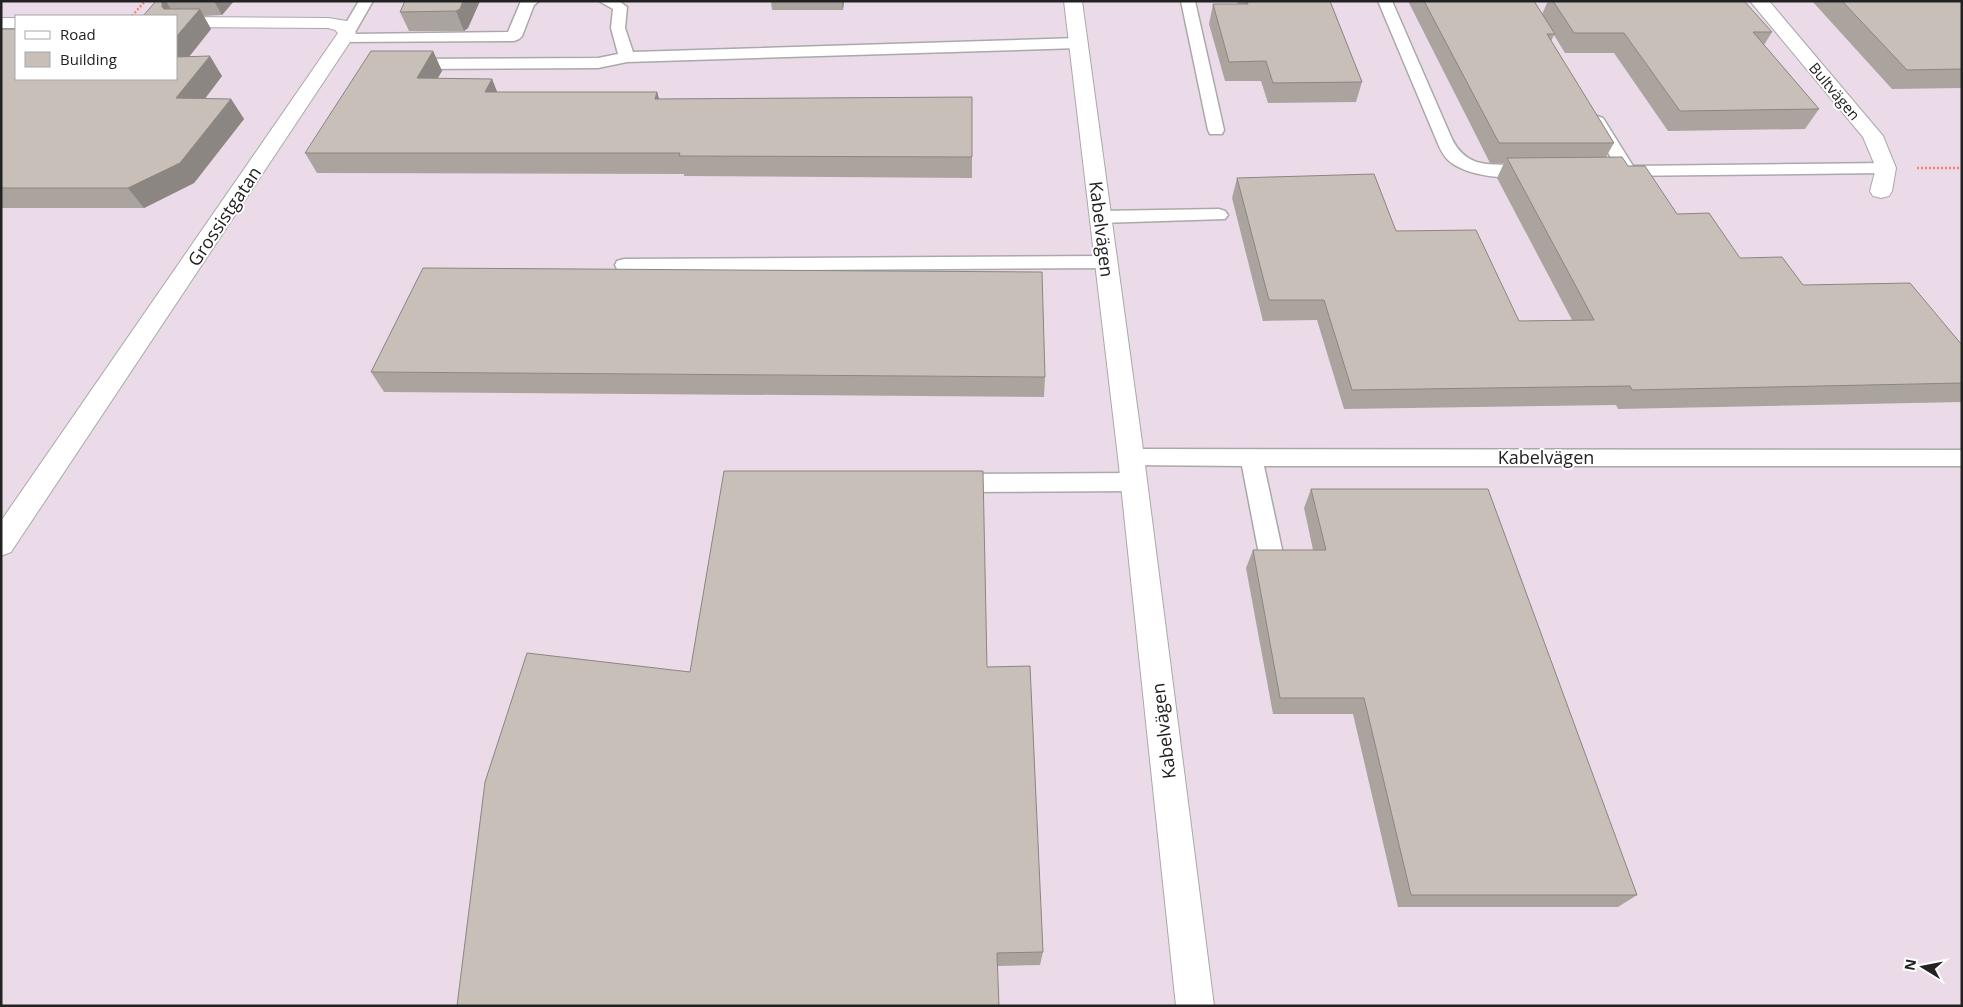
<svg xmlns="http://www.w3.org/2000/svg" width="1963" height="1007" font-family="'Open Sans',sans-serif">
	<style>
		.industrial { fill: #ebdbe8; fill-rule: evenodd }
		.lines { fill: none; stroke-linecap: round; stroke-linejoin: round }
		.lane-casing { stroke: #a9a9a9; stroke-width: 3 }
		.street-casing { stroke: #a9a9a9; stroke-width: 2 }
		.path { stroke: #fa8072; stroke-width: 2.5; stroke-dasharray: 2 2; stroke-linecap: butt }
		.lane { fill: #fff; fill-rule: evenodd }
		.street { fill: #fff; fill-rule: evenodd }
		.wall { fill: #aba49e }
		.shaded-wall { fill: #8b8681 }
		.building { fill: #c7bfb8; stroke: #8b8681 }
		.labels { text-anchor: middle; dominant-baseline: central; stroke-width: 4; stroke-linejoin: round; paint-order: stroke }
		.far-street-label { font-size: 15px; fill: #222; stroke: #fff }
		.street-label { font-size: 18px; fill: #222; stroke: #fff }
	</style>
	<rect width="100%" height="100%" fill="#f2efe9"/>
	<path class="industrial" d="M1 1H1962V1006H1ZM16 16H176V79H16Z"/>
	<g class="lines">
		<defs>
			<path id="lane" d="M359 1H373L354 34 508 32 521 1H539L534 5 522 36 519 39 514 41 339 42 336 39 341 35 340 33Z
				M599 1H619L627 7 625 28 633 52 1079 38 1084 40 1087 43 1084 46 1079 48 627 62 598 68 409 69 404 67 401 64 404 61 409 59 598 58 618 54 611 28 613 9Z
				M1181 1H1195L1224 130 1222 134H1210L1208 130Z
				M1378 1H1392L1452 139C1471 177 1504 159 1536 167L1539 171 1536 175C1513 181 1466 177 1448 160 1442 154 1439 146 1436 139Z
				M1597 116 1603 118 1633 166 1886 163 1892 164 1895 168 1892 172 1886 173 1617 176 1611 175 1608 171 1611 167 1616 166 1589 121 1591 118Z
				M1219 209 1225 211 1228 215 1225 219 1100 223 1094 221 1091 217 1094 213 1100 211Z
				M1106 256 1113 258 1115 262 1113 266 1106 268 624 271 617 269 615 265 617 261 624 259Z
				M1131 449 1962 450V466H1264L1283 554 1279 561 1271 564 1263 561 1259 554 1242 466 1131 465 1123 463 1120 457 1123 451Z
				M1133 473 1141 476 1144 482 1141 488 1133 491 952 492 944 489 941 483 944 477 952 474Z"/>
			<path id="street" d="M1064 1H1082L1144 457 1214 1006H1176L1118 457Z
				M1750 1H1769L1883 136 1896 168 1892 191 1889 196 1881 198 1873 196 1870 191 1876 168 1863 137Z
				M176 17 328 18 347 21 356 33 11 552 1 556V521L338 33 335 30 328 28 176 27Z
				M1 18H16V28H1Z"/>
		</defs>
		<use href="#lane" class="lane-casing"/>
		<use href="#street" class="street-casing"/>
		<path class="path" d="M132 16 145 1
			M1917 168H1962"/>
		<use href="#lane" class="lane"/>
		<use href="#street" class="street"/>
	</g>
	<path class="wall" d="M156 1H234L222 15 203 16 211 29 189 57 222 76 205 99H231L244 119 194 183 144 208H1V29L176 79Z
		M405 1H480L468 28 464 31H409L400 12Z
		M771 1H844L843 10H772Z
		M1237 1H1330L1362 82 1356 102 1268 103 1261 81H1225L1209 24 1213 4H1238Z
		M1408 1H1534L1542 14 1548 1H1744L1772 32 1764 45 1819 109 1805 129 1668 131 1614 53H1565L1554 35 1551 41 1614 143 1606 157 1628 166 1677 214 1740 258 1803 285 1962 345V402L1618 409 1616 405 1344 409 1317 320 1263 321 1232 198 1237 178 1396 231 1519 321 1572 320 1497 178 1504 163H1490Z
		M1812 1H1962V88L1892 89Z
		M433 51 442 71 437 79H492L497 92H657L659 99 972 97V178L684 176V174L317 173 305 153Z
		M371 372 1045 377 1044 397 384 392Z
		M1311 489 1637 895 1618 907H1398L1353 714H1273L1246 568 1253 550H1313L1304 508Z
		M987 667 1043 952 1040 965 998 966 690 672Z"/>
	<path class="shaded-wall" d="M162 1H166L175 16H167L162 7Z
		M214 1H234L222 15Z
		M463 1H480L468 28 464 31 456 11Z
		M842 1H844L843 10Z
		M200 9 211 29 176 73V37Z
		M433 51 442 71 426 98 417 78Z
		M210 56 222 76 189 119 176 98Z
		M492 79 500 99 485 92Z
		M657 92 663 113 655 99Z
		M231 99 244 119 194 183 144 208 128 188Z"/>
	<path class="building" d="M156 1H162V7L164 9H200L176 37V16H143Z
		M405 1H463L460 9 456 11 400 12Z
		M1247 1H1330L1362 82 1273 83 1266 61 1229 62 1213 4H1248Z
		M1424 1H1534L1555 34H1547L1614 143H1499Z
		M1553 1H1744L1772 32H1753L1819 109 1680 111 1624 33H1574Z
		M1842 1H1962V69L1907 70Z
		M1 29H16V79H176V57L210 56 176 98 231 99 180 163 128 188H1Z
		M371 51H433L417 78 492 79 485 92H657L655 99 972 97V157L679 156 680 153H305Z
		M1622 157 1628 166H1645L1677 214 1709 213 1740 258 1782 257 1803 285 1910 283 1962 345V383L1632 390 1630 386 1352 390 1324 300H1269L1237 178 1374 174 1396 231 1476 230 1519 321 1594 320 1507 158Z
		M423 268 1042 272 1045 377 371 372Z
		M724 471H983L987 667 1030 666 1043 952 997 953 999 1006H457L485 782 527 653 690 672Z
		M1311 489H1488L1637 895H1411L1364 698H1280L1253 550H1326Z"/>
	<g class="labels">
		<g class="far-street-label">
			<text transform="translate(1835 91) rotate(50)">Bultvägen</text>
		</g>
		<g class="street-label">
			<text transform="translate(224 216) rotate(-56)">Grossistgatan</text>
			<text transform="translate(1102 229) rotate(83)">Kabelvägen</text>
			<text x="1546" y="457">Kabelvägen</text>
			<text transform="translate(1163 731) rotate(-97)">Kabelvägen</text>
		</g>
	</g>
	<rect width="1963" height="1007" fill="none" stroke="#222222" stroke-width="5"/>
	<rect x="15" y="15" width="162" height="65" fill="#ffffff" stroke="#a7a7a7"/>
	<rect x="25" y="31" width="25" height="8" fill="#ffffff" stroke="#a7a7a7"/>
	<text x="60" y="40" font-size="15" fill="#222222">Road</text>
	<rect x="25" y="52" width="25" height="15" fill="#c7bfb8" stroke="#a7a7a7"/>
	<text x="60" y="65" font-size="15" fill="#222222">Building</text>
	<g transform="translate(1923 967) rotate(280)" stroke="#ffffff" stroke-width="4" paint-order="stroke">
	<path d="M0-4L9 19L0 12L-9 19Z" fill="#222222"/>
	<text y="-8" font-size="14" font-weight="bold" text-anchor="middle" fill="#222222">N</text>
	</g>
</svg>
